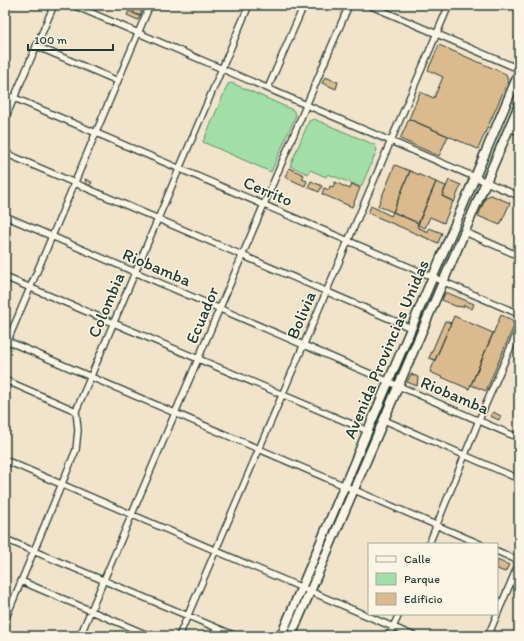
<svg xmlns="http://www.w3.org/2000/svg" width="524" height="641" font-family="Itim,sans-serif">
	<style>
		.green { fill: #a1dfa7; stroke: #608e6e }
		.building { fill: #dbba8e; stroke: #1f3d34 }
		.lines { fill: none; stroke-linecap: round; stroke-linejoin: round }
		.minor-casing { stroke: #1f3d34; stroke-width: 8 }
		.secondary-casing { stroke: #1f3d34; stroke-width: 11 }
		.minor { stroke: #fcf5e5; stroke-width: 5.5 }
		.secondary { stroke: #fcf5e5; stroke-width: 8 }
		.labels { text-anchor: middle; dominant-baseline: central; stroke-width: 3; stroke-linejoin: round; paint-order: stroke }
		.street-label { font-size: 17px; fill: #1f3d34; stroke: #fcf5e5 }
	</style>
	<rect width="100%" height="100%" fill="#f2e3cb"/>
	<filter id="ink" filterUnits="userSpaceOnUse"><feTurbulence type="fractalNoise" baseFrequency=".025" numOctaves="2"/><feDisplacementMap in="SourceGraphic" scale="8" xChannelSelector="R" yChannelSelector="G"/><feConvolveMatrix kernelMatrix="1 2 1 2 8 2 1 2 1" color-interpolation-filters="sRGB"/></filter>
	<g filter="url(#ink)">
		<path class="green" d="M232 83 293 110 296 115 271 172 203 142 228 84Z
			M314 119 375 145 377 150 361 187 328 174 326 177 310 170 308 174 290 166 309 121Z"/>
		<path class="building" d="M135 8 142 11 140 16 133 13Z
			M129 11 140 16 138 20 127 15Z
			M439 45 506 74 508 81 478 149 409 119 420 92 434 98 443 77 428 70Z
			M325 77 338 82 336 89 322 83Z
			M409 119 448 136 439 156 400 139Z
			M395 165 410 171 393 212 378 206Z
			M289 168 304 175 302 179 307 181 305 186 285 177Z
			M410 171 436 182 418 223 393 212Z
			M85 179 92 182 89 187 87 186Z
			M449 180 461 185 454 202 442 196Z
			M311 181 322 186 319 192 308 187Z
			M335 182 350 189 352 184 360 188 352 207 322 194 324 188 329 190 330 186 333 187Z
			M436 182 446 186 442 196 453 201 444 223 430 217 425 228 418 225Z
			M491 195 510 203 500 225 478 216 486 197Z
			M371 206 391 216 393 212 418 223 417 227 428 232 429 228 442 233 438 243 368 213Z
			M445 293H448L474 304 472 309 464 305 463 307 455 306 442 300Z
			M501 315 512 320 514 326 486 391 471 385Z
			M454 316 493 333 469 389 430 372Z
			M445 321 451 323 435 360 429 358Z
			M411 374 418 377 417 386 407 382Z
			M493 412 501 416 499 420 490 416Z
			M497 560 509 565 505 572 497 569Z"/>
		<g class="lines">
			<defs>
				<path id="minor" d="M73 5 519 196
					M369 5 519 69
					M36 46 118 81
					M268 88 304 5
					M5 94 519 314
					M5 119 54 5
					M509 128 519 132
					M5 153 411 328
					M5 216 519 438
					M465 232 519 256
					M5 277 368 431
					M5 340 480 544
					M5 347 150 5
					M5 380 76 411
					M384 420 519 479
					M5 460 414 636
					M5 539 236 636
					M429 544 479 420 519 328
					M497 551 519 561
					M21 581 150 636
					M5 620 76 450 78 430 76 411 249 5
					M80 636 349 5
					M179 636 449 5
					M389 636 399 614
					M488 636 519 563"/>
				<path id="secondary" d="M281 636 519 73
					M291 636 519 105"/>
			</defs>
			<use href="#minor" class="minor-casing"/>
			<use href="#secondary" class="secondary-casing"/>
			<use href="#minor" class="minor"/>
			<use href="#secondary" class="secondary"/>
		</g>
	</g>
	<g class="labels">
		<g class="street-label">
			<text transform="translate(268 191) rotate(23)">Cerrito</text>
			<text transform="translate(157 267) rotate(23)">Riobamba</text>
			<text transform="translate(106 305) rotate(-67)">Colombia</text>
			<text transform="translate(202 315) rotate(-67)">Ecuador</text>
			<text transform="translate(301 315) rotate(-67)">Bolivia</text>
			<text transform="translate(386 349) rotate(-67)">Avenida Provincias Unidas</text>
			<text transform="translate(455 395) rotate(23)">Riobamba</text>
		</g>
	</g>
	<rect width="524" height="641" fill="none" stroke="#fcf5e5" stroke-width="20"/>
	<rect x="10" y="10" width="504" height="621" fill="none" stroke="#1f3d34" stroke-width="1.5" filter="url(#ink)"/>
	<rect x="368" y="543" width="130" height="72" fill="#fcf5e5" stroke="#a4ab9e"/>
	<rect x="376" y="556" width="20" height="6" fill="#fcf5e5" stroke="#a4ab9e"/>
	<text x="404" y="563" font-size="12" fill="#1f3d34">Calle</text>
	<rect x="376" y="573" width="20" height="12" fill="#a1dfa7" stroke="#a4ab9e"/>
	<text x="404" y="583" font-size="12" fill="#1f3d34">Parque</text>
	<rect x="376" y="593" width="20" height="12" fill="#dbba8e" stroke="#a4ab9e"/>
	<text x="404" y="603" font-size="12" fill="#1f3d34">Edificio</text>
	<path d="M28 44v6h85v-6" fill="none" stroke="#1f3d34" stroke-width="2"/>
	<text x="34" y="44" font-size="12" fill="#1f3d34" stroke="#fcf5e5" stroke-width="3" paint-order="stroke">100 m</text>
</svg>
